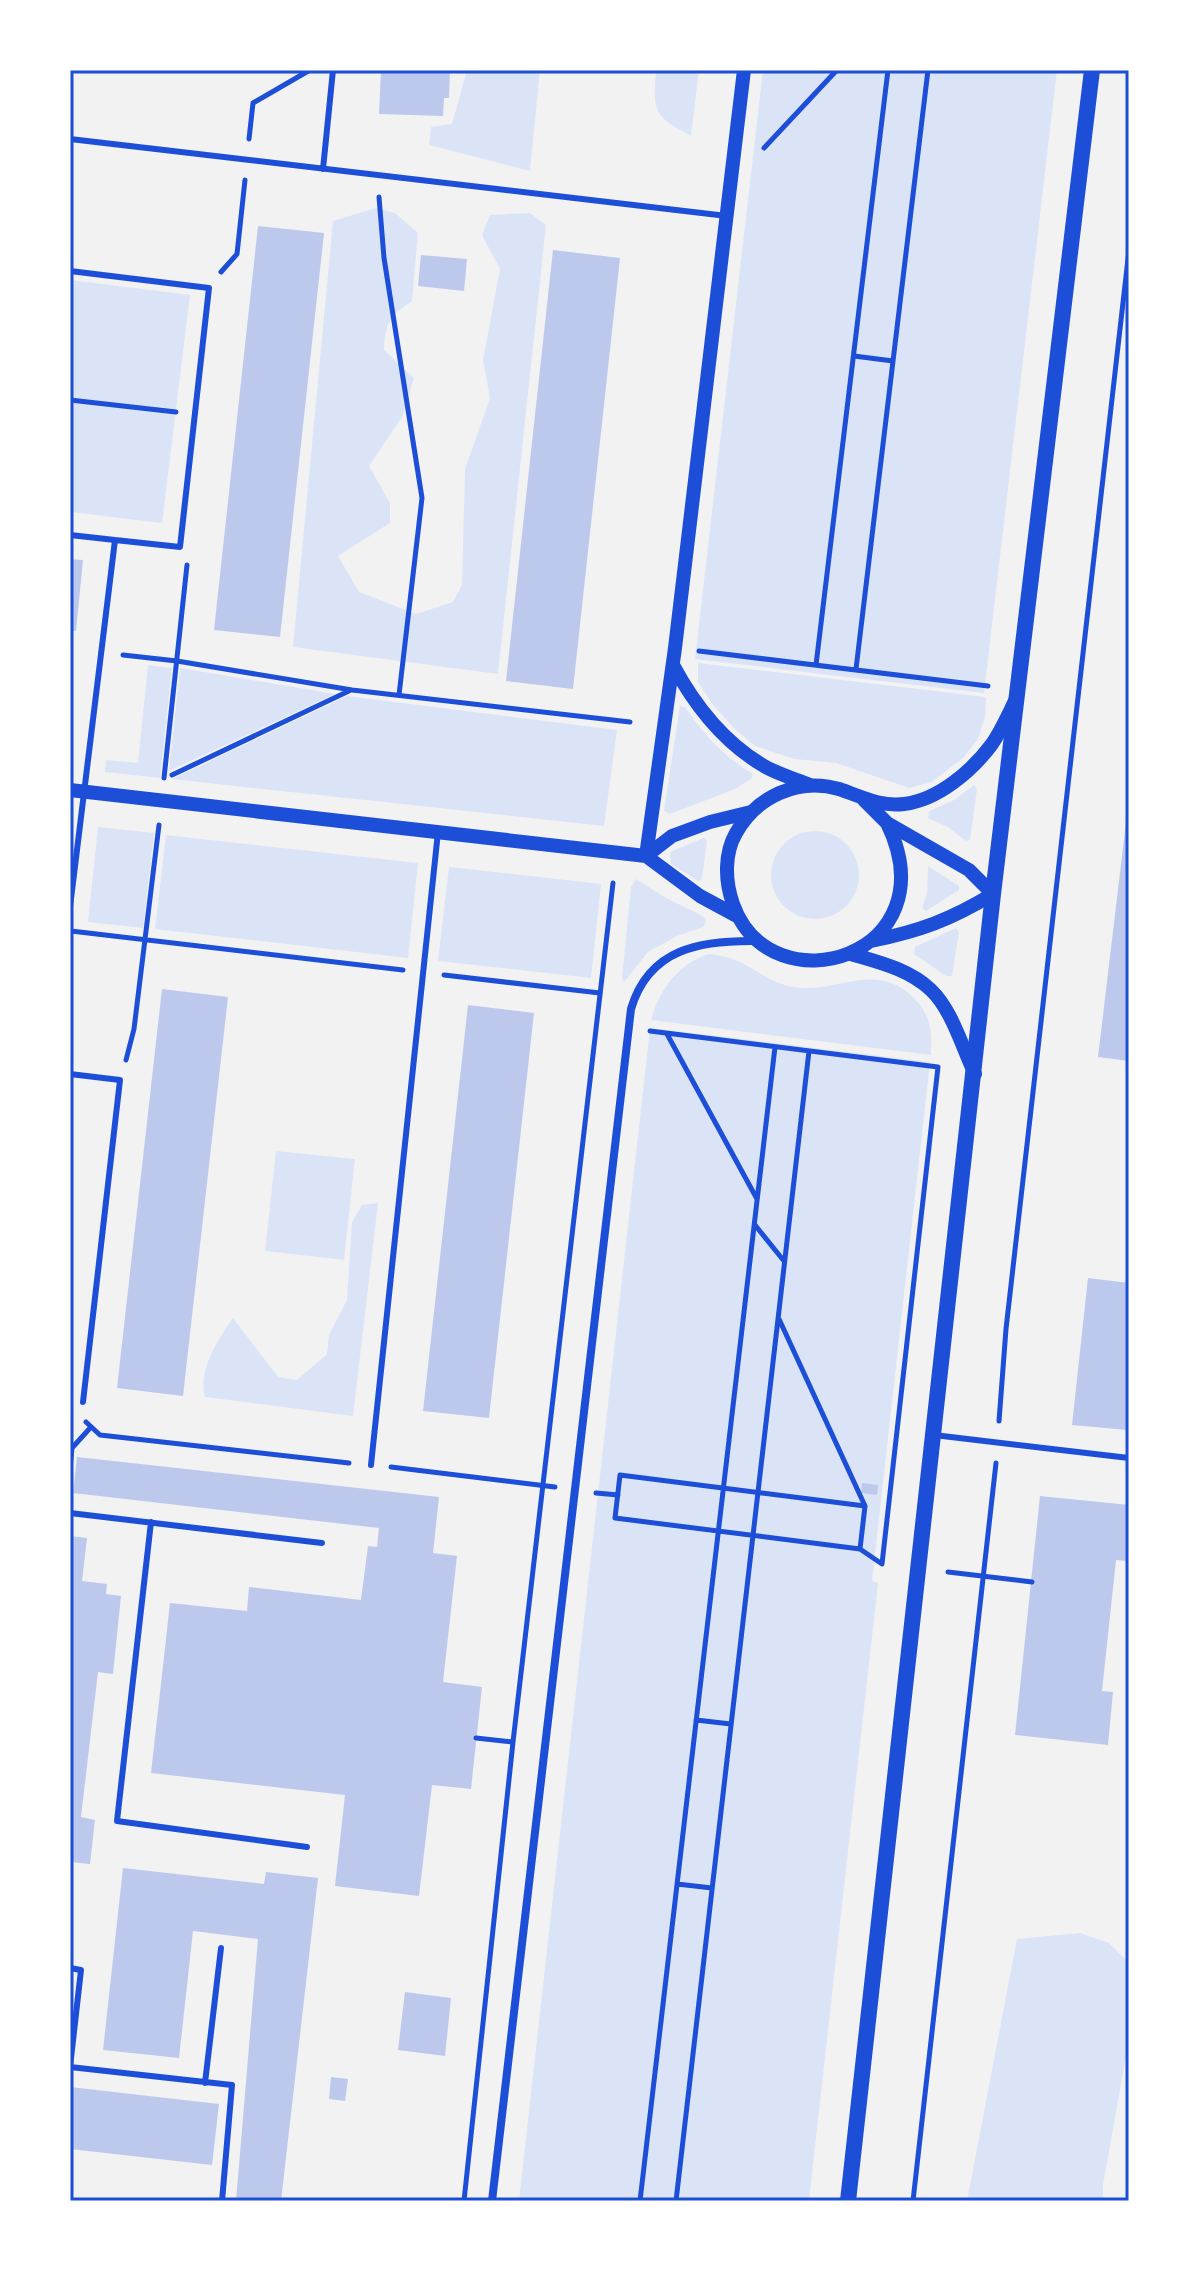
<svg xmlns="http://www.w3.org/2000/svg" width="1199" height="2271" font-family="Inter,sans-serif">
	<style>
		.green { fill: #dbe4f7 }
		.building { fill: #bdc9ec }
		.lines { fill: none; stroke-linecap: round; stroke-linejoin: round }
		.path { stroke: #1d4ed8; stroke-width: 5 }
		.service { stroke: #1d4ed8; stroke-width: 6 }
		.minor { stroke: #1d4ed8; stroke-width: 8 }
		.tertiary { stroke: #1d4ed8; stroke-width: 14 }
		.secondary { stroke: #1d4ed8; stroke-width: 16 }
		.neatline { fill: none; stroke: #1d4ed8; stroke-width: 3 }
	</style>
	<rect width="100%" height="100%" fill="#f2f2f2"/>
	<path class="green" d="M467 70H540L530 171 429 145 431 127 452 124Z
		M656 70H699L691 136C653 115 653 113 656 70Z
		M763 70H1057L984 693 695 659Z
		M376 208 395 213 418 233 412 301C390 316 385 322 384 350L414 378 402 417 369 466 390 503V523L338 556 359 592 416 614 453 602 462 585 465 469 490 398 483 360 500 269 482 235 490 215 530 213 546 225 498 674 293 647 333 221Z
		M70 280 190 295 162 523 70 512Z
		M698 663 986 697 985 717 978 739 964 757 932 782 909 788 836 763 794 759 755 746 734 728 713 705 698 682Z
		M148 665 172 668 160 778 105 772 106 760 138 763Z
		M180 668H181L335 694 169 771Z
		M347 696 617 730 604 826 172 779Z
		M680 706 685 707C704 735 724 757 753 774L752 778 735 789 670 814 664 811Z
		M974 785 977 789 970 840 966 841 948 827 928 818 929 811 954 800Z
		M98 827 154 833 143 928 88 922Z
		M771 875a44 44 0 1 1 88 0a44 44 0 1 1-88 0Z
		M166 835 418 863 408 958 155 929Z
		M704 838 707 841 702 879 698 881 671 864 670 852Z
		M928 866 959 886V890L926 911 922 908 927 893Z
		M449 867 601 884 591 978 438 961Z
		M636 879 666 898 703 916 706 921 703 927 677 936 648 952 624 982 622 978 631 887Z
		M956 928 959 932 952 976H946L914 954 915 947Z
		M709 954C747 957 759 979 789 986 834 997 874 958 914 998 931 1015 932 1032 931 1055L651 1020C659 990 679 963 709 954Z
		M650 1028 930 1062 872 1581 878 1583 809 2201H519Z
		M276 1151 355 1159 344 1260 265 1251Z
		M378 1203 353 1416 205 1397C198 1369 218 1340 233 1318L278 1377 297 1380 327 1354 329 1335 347 1300 352 1222 362 1205Z
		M1080 1933 1109 1943 1129 1963V2039L1103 2185V2201H967L1017 1939Z"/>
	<path class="building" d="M381 70H450L449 98H444L443 116 379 114Z
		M258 226 324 233 280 637 214 630Z
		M553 250 620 258 573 689 506 681Z
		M421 255 467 259 464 291 418 286Z
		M70 559 83 560 76 631 70 630Z
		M1127 814H1129V1061L1098 1057Z
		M162 989 228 997 183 1396 117 1388Z
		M468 1005 534 1013 489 1418 423 1411Z
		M1088 1278 1129 1283 1128 1430 1072 1425Z
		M77 1457 439 1497 433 1553 457 1556 443 1682 482 1687 471 1789 432 1785 419 1896 335 1886 345 1795 151 1773 170 1603 247 1611 249 1587 361 1600 368 1546 377 1547 379 1528 73 1493Z
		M862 1483 878 1485 877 1495 861 1493Z
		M1040 1496 1129 1505 1127 1561 1116 1560 1102 1691 1113 1692 1108 1745 1015 1735Z
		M70 1536 87 1538 82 1581 107 1584 106 1594 121 1596 113 1674 98 1672 81 1817 95 1820 90 1864 70 1862Z
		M123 1868 264 1884 266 1872 318 1878 281 2201H236L258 1939 193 1931 179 2058 103 2050Z
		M405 1992 451 1998 445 2056 398 2050Z
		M331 2077 348 2079 345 2101 329 2099Z
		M70 2087 219 2104 212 2165 70 2149Z"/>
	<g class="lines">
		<path class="path" d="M249 139 253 103 310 70
			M764 148 837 70
			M379 197 384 258 422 498 399 695
			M221 272 237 254 245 180
			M854 356 893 361
			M70 400 176 412
			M699 651 988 686
			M123 655 177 661 352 690 630 722
			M816 665 888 70
			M856 669 928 70
			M172 775 351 690
			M164 778 187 565
			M71 931 403 970
			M444 975 600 993
			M650 1031 938 1067 882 1564 860 1549
			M667 1034 757 1199
			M126 1060 134 1029 159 825
			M755 1225 784 1261
			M779 1319 865 1506
			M999 1421 1006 1329 1129 250
			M86 1422 100 1435 349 1463
			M391 1467 555 1487
			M70 1468 72 1448 91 1427
			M620 1475 865 1506 860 1549 615 1518Z
			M596 1493 618 1495
			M948 1572 1032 1582
			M696 1720 731 1724
			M476 1738 513 1742
			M677 1884 712 1888
			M464 2201 513 1742 613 883
			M640 2201 775 1047
			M676 2201 809 1051
			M913 2201 996 1463"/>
		<path class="service" d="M70 139 727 216
			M323 169 333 70
			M70 271 209 288 180 547 115 540
			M70 535 115 540 70 907
			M70 1074 120 1080 83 1402
			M934 1435 1129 1458
			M371 1465 438 832
			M70 1513 322 1543
			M151 1522 117 1821 307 1847
			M70 1968 81 1970 70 2067 232 2085 222 2201
			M205 2083 221 1948"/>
		<path class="minor" d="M492 2201 631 1009C649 948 701 940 758 941"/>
		<path class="tertiary" d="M673 665C695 706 723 742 764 766 778 774 795 779 810 785
			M70 790 646 856 700 896 737 916
			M864 800 887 823 969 870 993 894C950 920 920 931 871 941
			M887 823C952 956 771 1011 733 904 725 881 724 854 736 833 756 797 798 777 839 789 860 796 880 807 904 804 938 800 972 771 992 744 1001 731 1008 715 1015 701
			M646 856 675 648 744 70
			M646 856 672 836 710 822 751 812
			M851 954C878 962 909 969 931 990 952 1010 962 1047 975 1074"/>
		<path class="secondary" d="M848 2201 993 894 1092 70"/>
	</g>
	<rect width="1199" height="2271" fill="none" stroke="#ffffff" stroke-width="144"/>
	<rect x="72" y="72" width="1055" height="2127" class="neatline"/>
</svg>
